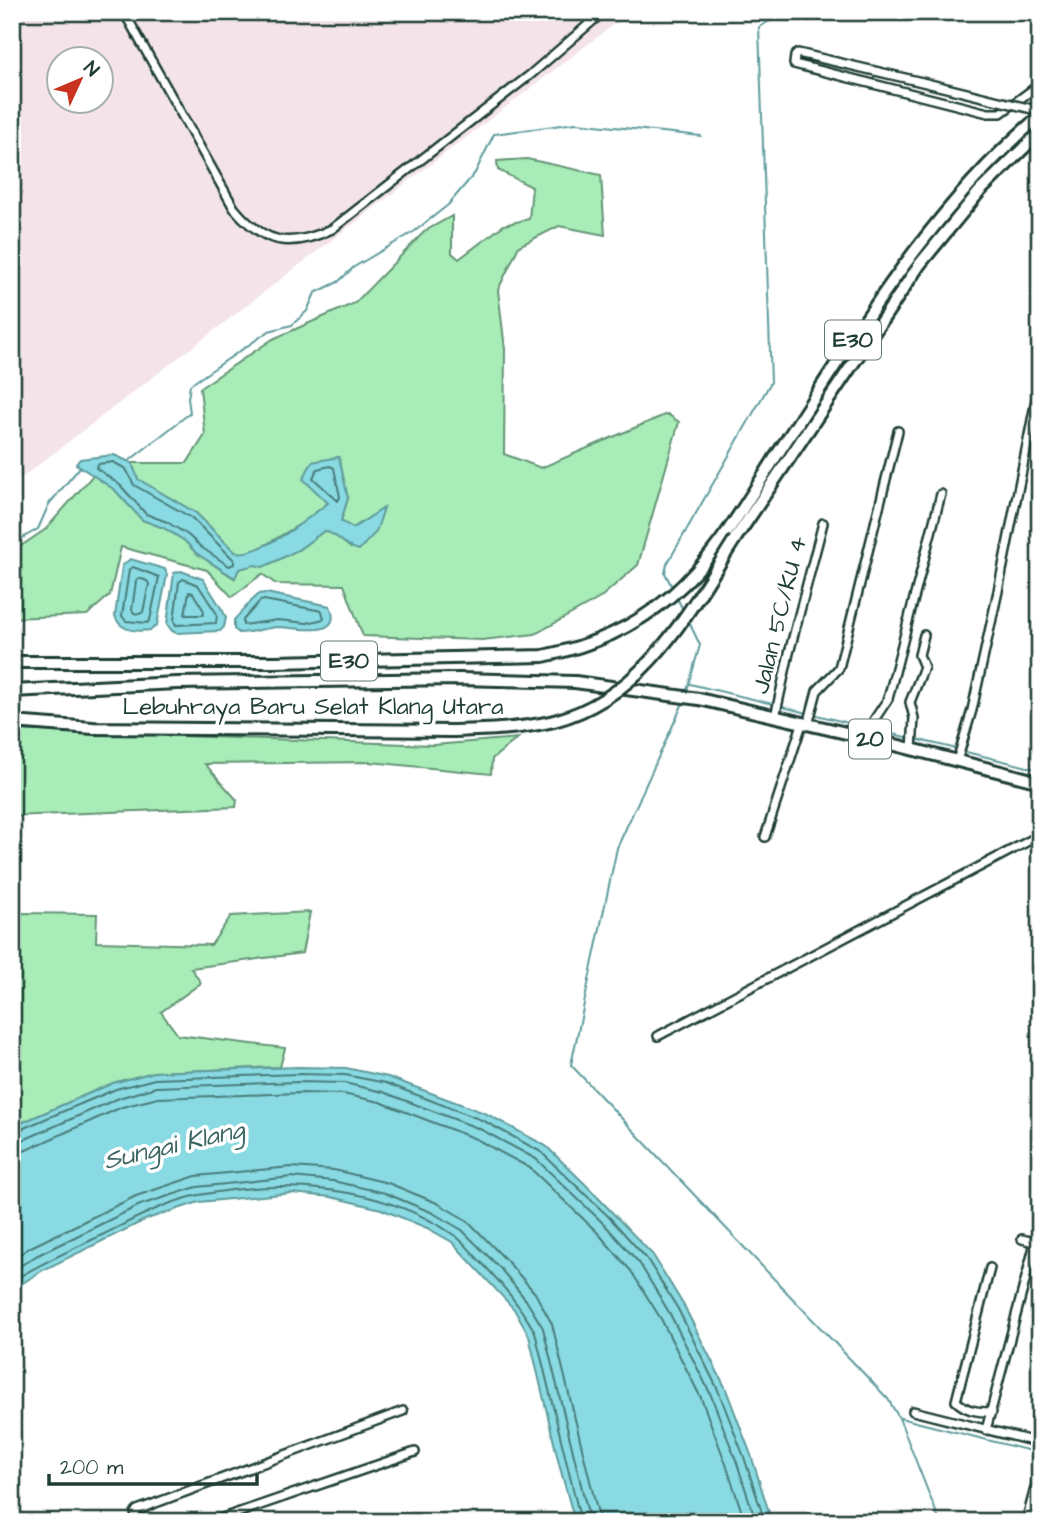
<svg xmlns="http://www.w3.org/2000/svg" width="1052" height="1534" font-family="'Architects Daughter',sans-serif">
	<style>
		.built { fill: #f4e4e9; fill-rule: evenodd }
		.green { fill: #a8ecb7; stroke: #649476; stroke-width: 2 }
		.water { fill: #89dae2; stroke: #5f9b9c; stroke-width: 2 }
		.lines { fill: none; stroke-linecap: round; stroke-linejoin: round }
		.shore { stroke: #497c7a; stroke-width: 2 }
		.stream { stroke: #5f9b9c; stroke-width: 2 }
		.minor-casing { stroke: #1f3d34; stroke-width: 12 }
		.highway-casing { stroke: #1f3d34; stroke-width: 16 }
		.minor { stroke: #fff; stroke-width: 7 }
		.highway { stroke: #fff; stroke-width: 10 }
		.minor-bridge-casing { stroke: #1f3d34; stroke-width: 12; stroke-linecap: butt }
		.highway-bridge-casing { stroke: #1f3d34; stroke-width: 16; stroke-linecap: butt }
		.minor-bridge { stroke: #fff; stroke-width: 7 }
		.highway-bridge { stroke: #fff; stroke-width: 10 }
		.labels { text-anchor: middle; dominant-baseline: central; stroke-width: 7; stroke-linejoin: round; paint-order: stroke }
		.shield { fill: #fff; stroke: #627771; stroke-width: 2 }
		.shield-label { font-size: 23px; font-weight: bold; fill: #1f3d34 }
		.street-label { font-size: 24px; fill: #1f3d34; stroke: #fff }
		.water-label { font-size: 26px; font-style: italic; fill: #3a6460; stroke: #fff }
	</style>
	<rect width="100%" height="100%" fill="#fff"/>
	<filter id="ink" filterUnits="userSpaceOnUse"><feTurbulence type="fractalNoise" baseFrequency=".0143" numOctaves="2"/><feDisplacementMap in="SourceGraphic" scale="14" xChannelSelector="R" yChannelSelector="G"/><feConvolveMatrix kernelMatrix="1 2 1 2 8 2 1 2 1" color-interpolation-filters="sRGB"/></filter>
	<g filter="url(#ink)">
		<path class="built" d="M12 12H630L12 485ZM60 60H102V102H60Z"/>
		<path class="green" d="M527 159 601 175 605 235 559 226 519 246 498 290 505 349 504 454 541 468 667 414 679 422 638 565 600 598 535 634 482 640 363 636 344 585 276 584 262 574 232 597 207 570 121 547 110 595 87 615 12 618V552L46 529 93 475 115 490 142 520 164 528 185 541 196 553 234 578 239 569 298 550 324 531 332 533 351 548 383 509 353 528 341 521 348 498 328 503 302 523 260 548 244 554 235 552 196 513 137 479 132 463H187L205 435 200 388 273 339 355 303 425 231 452 216V253L459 259 504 225 529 219 532 187 498 170 497 161Z
			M12 730 434 745 518 738 492 759 491 774 370 762 205 764 237 800 236 807 12 816Z
			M310 912 302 953 191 968 201 983 161 1012 178 1035 285 1048 280 1067 154 1072 113 1083 12 1127V923L18 913 97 914 96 942 211 945 231 916Z"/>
		<path class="water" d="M114 455 132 463 138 479 196 513 235 552C261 557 307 519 328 503L303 479 312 462 339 457 348 498 341 521 353 528 384 508 376 532 359 550C345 547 338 534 324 531L298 550 276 561 263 567 255 565 239 569 235 578 196 553 185 541 164 528 142 520 115 490 76 464 80 459Z
			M130 559 165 569 167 575 157 625 151 630C137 632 120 631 115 616L122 566Z
			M181 571 203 579 223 611 226 618 224 627 220 631 176 633 172 631 167 624 174 573Z
			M266 593 330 606C345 640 294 627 278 627 264 628 252 633 239 633L234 629V620L258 594Z
			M299 1067 346 1068 388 1077 487 1114 546 1146 585 1184 653 1255 684 1306 725 1387 751 1455 772 1522H575L559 1464 529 1336 514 1309 452 1242 427 1228 381 1209 331 1197 292 1193 199 1202 147 1219 43 1270 12 1290V1127L113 1083 154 1072Z"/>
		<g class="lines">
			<path class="shore" d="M113 462 126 469 134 485 192 518 234 560V564L229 566 201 547 188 535 167 522 146 514 120 485 96 468 98 464Z
				M330 466 334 468 340 497 338 501 313 478 317 469Z
				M133 567 159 577 150 620 147 623 126 621 122 616 129 570Z
				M139 578 147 581 149 584 143 612 140 614 134 613 132 610 136 581Z
				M183 579 198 585 217 614 216 623 176 625 174 621 179 582Z
				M189 592 193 593 204 611 203 615H185Z
				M264 600 322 611 324 619 307 623 278 620 243 625V620L260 601Z
				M12 1133 116 1089 155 1079 299 1074 345 1075 386 1083 484 1121 541 1152 611 1219 647 1259 678 1309 718 1390 744 1457 765 1522
				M12 1142 21 1141 119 1098 156 1087 299 1082 344 1083 383 1092 480 1129 536 1159 605 1225 640 1264 670 1314 710 1393 736 1460 756 1522
				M12 1152 24 1151 122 1107 158 1098 299 1093 343 1094 380 1102 476 1139 530 1168 597 1232 631 1271 661 1319 701 1398 726 1464 745 1522
				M12 1259 31 1247 136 1196 196 1176 291 1167 334 1170 388 1183 437 1203 468 1221 507 1261 535 1293 552 1324 600 1522
				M12 1271 36 1256 140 1205 197 1187 292 1177 333 1181 385 1193 433 1213 462 1230 500 1268 526 1300 543 1328 590 1522
				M12 1281C41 1263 71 1250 102 1235 133 1220 164 1202 199 1195 283 1179 382 1185 454 1235 463 1241 470 1250 477 1258 500 1281 519 1304 535 1332L581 1522"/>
			<path class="stream" d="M129 461 190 413 188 398 190 385 269 331 292 325 307 311 315 293 338 282 354 267 415 231 448 205 475 173 494 134 576 123 701 136
				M12 544 38 529 49 504 81 466
				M672 587 665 573 667 564 771 382 759 27 786 12
				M677 598 684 612
				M690 684 773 704
				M686 694 700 645 688 620
				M683 703 617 848 571 1065 888 1399 899 1418 940 1522
				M779 706 807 713
				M813 714 872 729
				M877 730 909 738
				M915 739 957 749
				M962 751 1040 770
				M900 1418 1039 1453"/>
			<defs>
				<path id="minor" d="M124 12 234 208C264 244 289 249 332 229L530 75 603 12
					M922 82 798 53 795 56 794 64 988 113H1001L1040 84
					M775 717 789 653 823 523
					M808 725 817 691 839 668 898 431
					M872 739 874 720 888 699 941 494
					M912 749 914 718 910 702 924 667 919 655 924 635
					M957 761 972 710 998 591 1037 395
					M765 837 802 724
					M658 1036 1040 835
					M1022 1239 1038 1243
					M990 1268 956 1401C967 1411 977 1412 992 1412
					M913 1411 1040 1443
					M986 1430 1035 1243
					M138 1522 135 1513 137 1510 403 1411
					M211 1522 415 1452
					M1026 1522 1040 1469"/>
				<path id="highway" d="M735 539 920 264 980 191 1040 132
					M12 662H275L543 656C592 646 633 628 671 596 718 556 749 497 782 447 859 330 932 207 1040 116
					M12 691 177 683 460 679 575 682 699 699 872 739 1040 782
					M12 722 93 728 453 731"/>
			</defs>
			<use href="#minor" class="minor-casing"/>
			<use href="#highway" class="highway-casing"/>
			<use href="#minor" class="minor"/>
			<use href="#highway" class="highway"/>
			<defs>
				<path id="minor-bridge" d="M922 82 1040 111"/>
				<path id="highway-bridge" d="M453 731C487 730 521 729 554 721 645 697 688 612 735 539"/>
			</defs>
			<use href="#minor-bridge" class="minor-bridge-casing"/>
			<use href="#highway-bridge" class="highway-bridge-casing"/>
			<use href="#minor-bridge" class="minor-bridge"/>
			<use href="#highway-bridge" class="highway-bridge"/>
		</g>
	</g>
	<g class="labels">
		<g class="shield">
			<rect x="825" y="320.5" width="56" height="39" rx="5"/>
			<rect x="321" y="641.5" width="56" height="39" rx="5"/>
			<rect x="849" y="719.5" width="42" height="39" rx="5"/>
		</g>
		<g class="shield-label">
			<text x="853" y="340">E30</text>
			<text x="349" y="661">E30</text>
			<text x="870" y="739">20</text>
		</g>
		<g class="street-label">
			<text transform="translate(780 615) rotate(-76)">Jalan 5C/KU 4</text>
			<text x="313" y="707">Lebuhraya Baru Selat Klang Utara</text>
		</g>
		<g class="water-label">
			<text transform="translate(174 1145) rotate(-13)">Sungai Klang</text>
		</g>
	</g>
	<rect width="1052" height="1534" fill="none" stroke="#fff" stroke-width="42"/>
	<rect x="21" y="21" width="1010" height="1492" fill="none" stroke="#1f3d34" stroke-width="2.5" filter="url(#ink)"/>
	<g transform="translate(80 80) rotate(46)"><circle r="33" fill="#ffffff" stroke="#a5b1ae" stroke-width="2"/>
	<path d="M0-5L12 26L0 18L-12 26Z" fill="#c8321e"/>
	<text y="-10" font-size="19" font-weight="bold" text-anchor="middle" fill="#1f3d34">N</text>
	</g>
	<path d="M49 1474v10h208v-10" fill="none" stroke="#1f3d34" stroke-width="3.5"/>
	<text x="60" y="1474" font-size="21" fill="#1f3d34" stroke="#ffffff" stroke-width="5" paint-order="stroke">200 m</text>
</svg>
